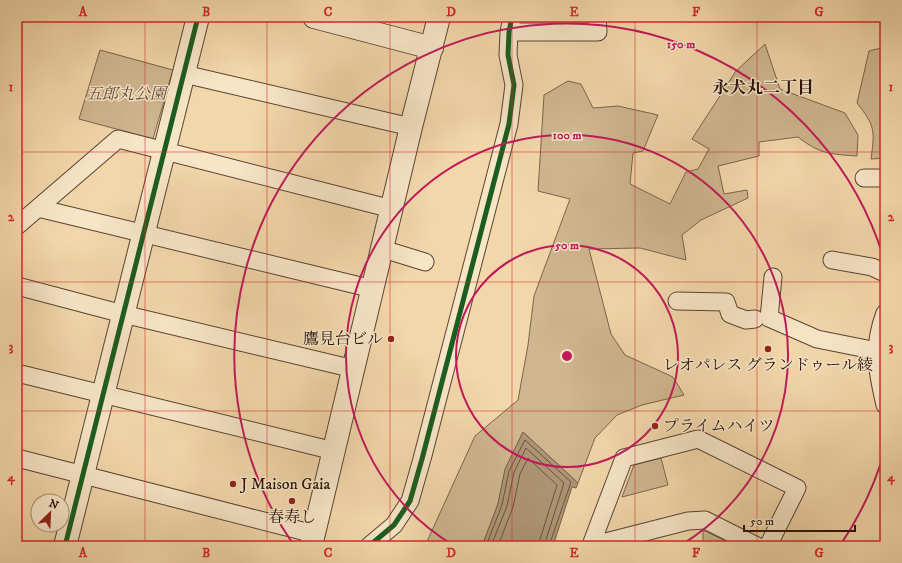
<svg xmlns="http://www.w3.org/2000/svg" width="902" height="563" font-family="'IM FELL DW Pica','Noto Serif JP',serif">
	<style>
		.green { fill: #cfb68f; stroke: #7b644c }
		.water { fill: #ad9474; stroke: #77604a }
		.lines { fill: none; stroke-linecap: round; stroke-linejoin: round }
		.shore { stroke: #6a533f; stroke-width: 1 }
		.minor-casing { stroke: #5a4332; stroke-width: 19 }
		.tertiary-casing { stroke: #5a4332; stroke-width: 24 }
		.minor { stroke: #f7e5c8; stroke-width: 17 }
		.tertiary { stroke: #f7e5c8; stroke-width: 22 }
		.cycleway-casing { stroke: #f7e5c8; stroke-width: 8 }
		.cycleway { stroke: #1b5e20; stroke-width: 5 }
		.grid { fill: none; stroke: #d62828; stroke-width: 1; stroke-opacity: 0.55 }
		.ring { fill: none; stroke: #c2185b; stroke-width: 2 }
		.poi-dot { fill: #8f2418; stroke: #f7e5c8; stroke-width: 1.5 }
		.labels { text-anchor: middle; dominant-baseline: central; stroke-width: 3; stroke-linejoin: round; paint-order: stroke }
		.park-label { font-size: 16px; font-style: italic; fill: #624b39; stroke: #f7e5c8 }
		.poi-label { font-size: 16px; fill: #27120a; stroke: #f7e5c8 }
		.neighbourhood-label { font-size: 17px; font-weight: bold; fill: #27120a; stroke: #f7e5c8 }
		.centre { fill: #c2185b; stroke: #f7e5c8; stroke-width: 2 }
		.ring-label { font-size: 12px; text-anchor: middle; font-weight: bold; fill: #c2185b; stroke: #f7e5c8; stroke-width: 3; stroke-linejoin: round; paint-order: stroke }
		.neatline { fill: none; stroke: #d62828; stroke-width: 1.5 }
		.grid-label { font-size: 13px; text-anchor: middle; font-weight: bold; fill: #d62828 }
	</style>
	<rect width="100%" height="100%" fill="#f2d7aa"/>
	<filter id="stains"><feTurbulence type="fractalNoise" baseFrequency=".005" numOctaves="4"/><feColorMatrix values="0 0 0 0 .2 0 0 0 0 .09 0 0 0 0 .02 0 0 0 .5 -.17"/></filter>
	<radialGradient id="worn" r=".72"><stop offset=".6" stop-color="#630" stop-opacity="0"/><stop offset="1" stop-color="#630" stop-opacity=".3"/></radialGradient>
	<path class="green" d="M765 44 780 89 845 113 858 135 857 156C829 154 820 154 798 137L759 142V156L718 166 724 194 747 190 748 198 701 220 682 235 686 260 640 248 589 249 611 334 625 355 673 377 684 395 642 405 617 415 595 438 578 483 523 432 505 471 498 504 482 546H425L475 436 518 400 528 345 534 296 570 199 538 191 544 95 568 81 581 84 593 108 618 106 658 115 643 151 633 153 630 184 670 204 686 172 698 169 709 149 692 139 736 71Z
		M885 47V158L871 159C875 130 875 126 857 103L869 51Z
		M100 50 173 70 153 139 79 119Z
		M661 458 668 485 622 497 634 465Z
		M703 530 736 546H703Z"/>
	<path class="water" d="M523 432 578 483 576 488 572 487 553 546H482L498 504 505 469Z"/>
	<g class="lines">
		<path class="shore" d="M486 546 502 505 509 471 525 440 571 482 549 546
			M491 546 507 506 514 472 526 448 564 483 544 546
			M498 546 513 507 520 474 528 458 557 485 538 546"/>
		<defs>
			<path id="minor" d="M509 32H598L597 17
				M184 74 411 127
				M864 178H885
				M38 208 373 289
				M17 226 118 139 392 209
				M383 249 425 262
				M832 260 872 267 885 273
				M773 277 769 318 817 339 877 351
				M17 286 123 314 354 369
				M677 301 726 302 730 314 746 320 755 319
				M885 313C872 347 877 371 885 405
				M17 373 334 451
				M17 458 314 534
				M591 545 624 458 698 439 797 488 768 546
				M369 546 394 525 410 501 422 459 509 124 514 85 508 55 509 32 512 17
				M590 546 688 521 705 520 757 546"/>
			<path id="tertiary" d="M314 17 432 48
				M65 546 198 17
				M311 546 411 127 439 17"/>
		</defs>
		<use href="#minor" class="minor-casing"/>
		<use href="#tertiary" class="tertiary-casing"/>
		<use href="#minor" class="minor"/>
		<use href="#tertiary" class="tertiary"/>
		<defs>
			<path id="cycleway" d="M65 546 198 17
				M369 546 394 525 410 501 422 459 509 124 514 85 508 55 509 32 512 17"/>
		</defs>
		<use href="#cycleway" class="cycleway-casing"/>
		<use href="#cycleway" class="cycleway"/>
	</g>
	<path class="grid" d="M145 17V546M267 17V546M390 17V546M512 17V546M635 17V546M757 17V546M17 152H885M17 282H885M17 411H885"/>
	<g class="ring">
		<circle cx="567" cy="356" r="111"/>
		<path d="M453 545A221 221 0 1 1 681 545"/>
		<path d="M884 453A332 332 0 0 1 841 544M293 544A332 332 0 1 1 884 259"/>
	</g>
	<g class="poi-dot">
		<circle cx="391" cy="339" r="4"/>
		<circle cx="768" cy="349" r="4"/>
		<circle cx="655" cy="426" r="4"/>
		<circle cx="233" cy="484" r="4"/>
		<circle cx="292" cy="501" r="4"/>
	</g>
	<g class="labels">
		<g class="park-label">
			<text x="126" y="94">五郎丸公園</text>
		</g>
		<g class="poi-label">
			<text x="383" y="339" text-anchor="end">鷹見台ビル</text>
			<text x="768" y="365">レオパレス グランドゥール綾</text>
			<text x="663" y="426" text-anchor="start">プライムハイツ</text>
			<text x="241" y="484" text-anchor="start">J Maison Gaia</text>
			<text x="292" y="517">春寿し</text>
		</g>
		<g class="neighbourhood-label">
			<text x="763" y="88">永犬丸二丁目</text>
		</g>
	</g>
	<circle cx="567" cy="356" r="6" class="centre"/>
	<g class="ring-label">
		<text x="681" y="48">150 m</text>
		<text x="567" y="139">100 m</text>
		<text x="567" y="249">50 m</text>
	</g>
	<rect width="902" height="563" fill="none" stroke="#f2d7aa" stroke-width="44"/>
	<g transform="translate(50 513) rotate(24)"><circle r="19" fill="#f7e5c8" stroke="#a4917c"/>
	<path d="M0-3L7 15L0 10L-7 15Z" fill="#8f2418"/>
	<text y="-6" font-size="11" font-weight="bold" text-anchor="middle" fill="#27120a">N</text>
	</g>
	<path d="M744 525v6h111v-6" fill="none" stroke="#27120a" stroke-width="2"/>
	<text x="750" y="525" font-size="12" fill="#27120a" stroke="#f7e5c8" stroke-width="3" paint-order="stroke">50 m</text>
	<rect x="22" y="22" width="858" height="519" class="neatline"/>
	<g class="grid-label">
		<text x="83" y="16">A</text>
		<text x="206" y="16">B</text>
		<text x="328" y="16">C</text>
		<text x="451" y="16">D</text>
		<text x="574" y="16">E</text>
		<text x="696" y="16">F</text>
		<text x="819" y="16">G</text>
		<text x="11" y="91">1</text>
		<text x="891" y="91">1</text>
		<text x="11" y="221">2</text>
		<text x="891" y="221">2</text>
		<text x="11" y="351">3</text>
		<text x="891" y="351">3</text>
		<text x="11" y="481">4</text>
		<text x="891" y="481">4</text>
		<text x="83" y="557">A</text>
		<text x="206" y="557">B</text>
		<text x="328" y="557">C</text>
		<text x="451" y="557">D</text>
		<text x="574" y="557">E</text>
		<text x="696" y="557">F</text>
		<text x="819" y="557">G</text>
	</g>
	<rect width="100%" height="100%" filter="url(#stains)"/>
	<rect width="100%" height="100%" fill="url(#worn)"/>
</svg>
